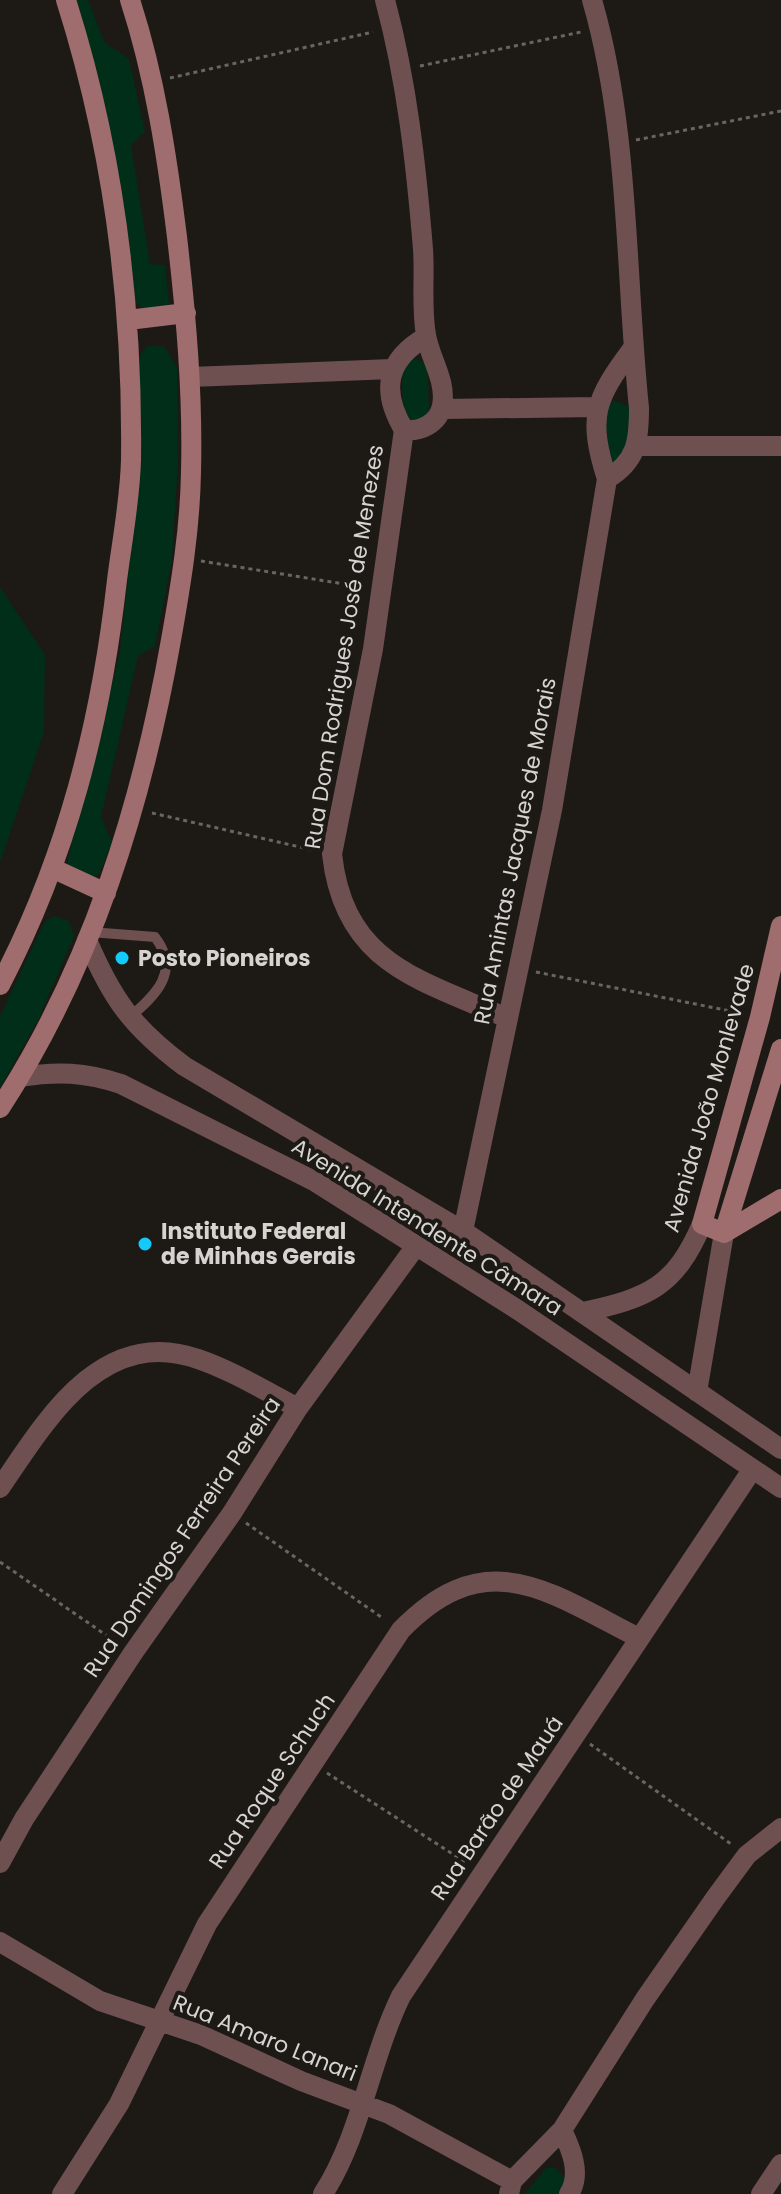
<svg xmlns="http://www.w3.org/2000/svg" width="781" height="2194" font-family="Poppins,sans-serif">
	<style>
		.green { fill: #002e19 }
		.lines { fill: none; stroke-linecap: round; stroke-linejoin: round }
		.path { stroke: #686562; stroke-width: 3; stroke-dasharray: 4 4; stroke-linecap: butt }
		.service { stroke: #6f5050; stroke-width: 10 }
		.minor { stroke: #6f5050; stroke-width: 20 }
		.tertiary { stroke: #6f5050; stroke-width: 20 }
		.secondary { stroke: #9f6d6d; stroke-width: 20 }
		.poi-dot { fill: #14cafb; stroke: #1d1a16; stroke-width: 3 }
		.labels { text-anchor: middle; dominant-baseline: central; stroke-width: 8; stroke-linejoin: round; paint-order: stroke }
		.street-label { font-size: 22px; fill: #d6d4d1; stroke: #1d1a16 }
		.poi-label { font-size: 22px; font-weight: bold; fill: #d6d4d1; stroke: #1d1a16; text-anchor: start }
	</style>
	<rect width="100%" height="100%" fill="#1d1a16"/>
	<path class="green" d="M73 0H88L104 42 129 59 145 132 131 145 150 264 165 265 169 303 164 308 144 310 134 300Z
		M148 345 165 347 177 368 178 461 172 559 155 646 138 656 101 817 112 842 99 874 94 877 68 865V858L120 651 140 463 137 359Z
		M413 359 422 361 428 367 429 419 403 424 402 367Z
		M615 401 630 407 628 464 608 469 604 404Z
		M0 587 45 655 44 732 0 863Z
		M54 916 69 921 74 936 39 1018 0 1088V1016L45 921Z
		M546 2168H555L564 2177 565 2186 559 2194H525Z"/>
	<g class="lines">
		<path class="path" d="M420 66 581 32
			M170 78 373 32
			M636 140 781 111
			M201 561 363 587
			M152 813 313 850
			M536 972 740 1013
			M246 1523 384 1619
			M0 1562 116 1642
			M590 1744 731 1844
			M327 1773 465 1862"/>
		<path class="service" d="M90 932 155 937C181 971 156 995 130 1017"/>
		<path class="minor" d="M385 0C407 82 416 164 423 249 425 277 421 307 426 335 430 359 447 381 442 406 438 424 420 432 404 430
			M592 0C630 131 625 273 639 408 639 441 637 461 607 479
			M426 337C387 359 380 390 404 430L373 649 332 854C344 964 419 979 507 1018
			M190 377 392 369
			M442 409 597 407
			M638 446H781
			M463 1231 552 810 607 479C587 416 595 399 633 348
			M0 1488C46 1420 102 1325 198 1359 233 1371 265 1391 298 1408
			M0 1863 24 1819 133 1653 232 1513 298 1408 416 1246
			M0 1942 100 2001 201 2035 301 2081 389 2114 512 2181
			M562 2130C571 2149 582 2174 569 2194
			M62 2194 119 2104 207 1924 401 1630C487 1542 548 1592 639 1638
			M323 2194C361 2135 370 2060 401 1996L752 1470
			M509 2194 512 2181 562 2130 645 1999 716 1897 747 1855 781 1828
			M761 2194 781 2164"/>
		<path class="tertiary" d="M87 940C112 999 132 1027 184 1066L463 1231 781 1449
			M20 1077C57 1071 85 1072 121 1084L314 1181 518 1310 781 1488
			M583 1312C648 1298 675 1287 702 1224
			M697 1392 724 1233"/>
		<path class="secondary" d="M128 320 186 313
			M54 869 106 893
			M0 985C67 857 101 723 117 580 122 541 130 500 131 460 133 305 113 148 66 0
			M0 1108C92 967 142 804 171 640 181 584 190 529 191 472 193 393 186 315 177 237 167 156 155 77 130 0
			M724 1233 702 1224 760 1017 781 926
			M724 1233 781 1049
			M724 1233 781 1199"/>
	</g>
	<g class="poi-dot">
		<circle cx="122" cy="958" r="8"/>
		<circle cx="145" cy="1244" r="8"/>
	</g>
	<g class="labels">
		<g class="street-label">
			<text transform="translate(344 647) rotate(-81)">Rua Dom Rodrigues José de Menezes</text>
			<text transform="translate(515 851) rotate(-79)">Rua Amintas Jacques de Morais</text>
			<text transform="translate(709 1098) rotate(-74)">Avenida João Monlevade</text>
			<text transform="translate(427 1227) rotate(32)">Avenida Intendente Câmara</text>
			<text transform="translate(182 1537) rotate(-56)">Rua Domingos Ferreira Pereira</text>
			<text transform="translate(272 1781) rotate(-56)">Rua Roque Schuch</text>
			<text transform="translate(497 1808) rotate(-56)">Rua Barão de Mauá</text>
			<text transform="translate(265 2038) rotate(22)">Rua Amaro Lanari</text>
		</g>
		<g class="poi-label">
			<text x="138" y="958">Posto Pioneiros</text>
			<text x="161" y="1231">Instituto Federal<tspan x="161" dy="25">de Minhas Gerais</tspan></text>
		</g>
	</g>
</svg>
